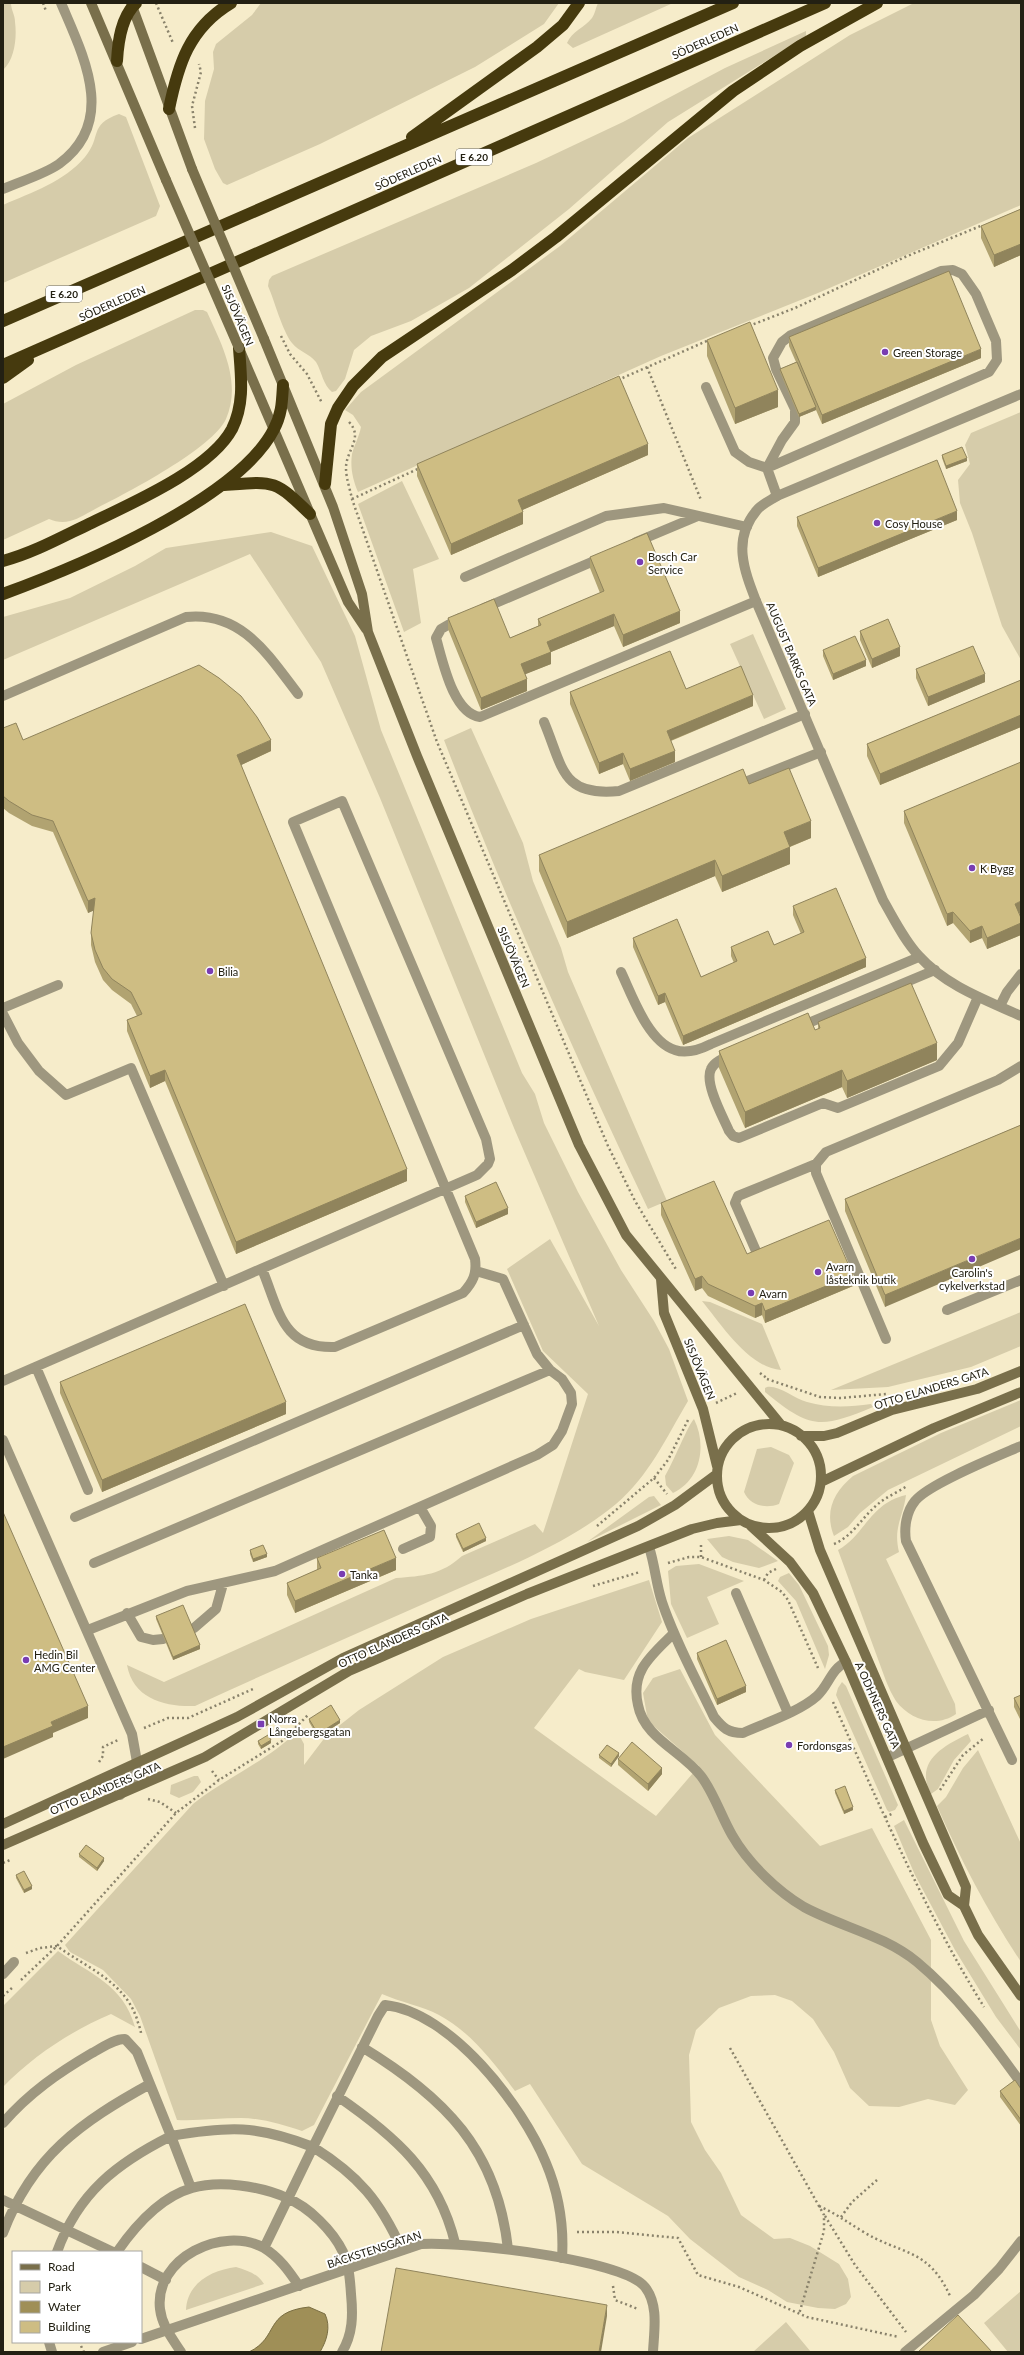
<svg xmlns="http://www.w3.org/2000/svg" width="1024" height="2355" font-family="Lato,sans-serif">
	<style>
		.green { fill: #d6ccaa }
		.water { fill: #9f8f57; stroke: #7a6e43 }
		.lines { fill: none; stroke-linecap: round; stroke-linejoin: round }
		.path { stroke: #89826b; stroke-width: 2.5; stroke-dasharray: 2 3; stroke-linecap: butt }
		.lane { stroke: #9e977f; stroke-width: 10 }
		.street { stroke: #9e977f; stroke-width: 10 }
		.secondary { stroke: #796f4b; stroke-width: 10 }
		.highway { stroke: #463a0e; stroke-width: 12 }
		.secondary-bridge { stroke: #796f4b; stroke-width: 10 }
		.wall { fill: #b1a371 }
		.shaded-wall { fill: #90845c }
		.building { fill: #cebd83; stroke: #90845c }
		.poi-dot { fill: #793db2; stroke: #fff; stroke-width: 1.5 }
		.labels { text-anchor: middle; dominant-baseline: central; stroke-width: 4; stroke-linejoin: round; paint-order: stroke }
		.shield { fill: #fff; stroke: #65635a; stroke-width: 1 }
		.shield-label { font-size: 10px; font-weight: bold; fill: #232013 }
		.street-label { font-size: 11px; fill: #232013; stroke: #fff }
		.poi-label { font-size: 11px; fill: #232013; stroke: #fff; text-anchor: start }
	</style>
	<rect width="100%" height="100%" fill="#f6ecca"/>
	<path class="green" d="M3 3H11C11 10 15 15 15 22 17 37 15 59 3 70Z
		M261 3H559L544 24 475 67 320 144 227 185 223 183 215 169 204 139 205 101 214 69 213 52 216 44 252 15Z
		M598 3H673L573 48 567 43C572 31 584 28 592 18 595 14 596 7 598 3Z
		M914 3H1021V205L818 293 661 356 358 492C353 480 350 468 352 454 354 446 359 437 361 427L353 415 345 410 361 392 560 246 688 138 850 35Z
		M806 31V36L668 122 569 209 469 288 411 321 371 336 354 350 345 379 336 391 332 392C323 385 322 372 316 362 309 353 299 352 292 343 282 330 275 302 268 286L269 280 272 276 536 163 623 122 725 68Z
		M119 114 126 117 160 206 156 216 3 283V205C32 192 64 182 85 157 102 137 88 125 119 114Z
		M195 310H203L207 312C222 345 242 382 226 419 213 448 127 493 97 508 89 512 79 519 70 521 63 523 56 522 49 519L3 540V404L76 365Z
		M1021 412V660L1002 626 972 533 960 503 958 480 970 464 965 445 971 433Z
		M402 481 439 559 413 569 421 623 404 632 358 504Z
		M271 532 312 546 355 636 381 730 522 1073 535 1094 544 1123 578 1192 621 1270 654 1321 669 1349 688 1401C666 1438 649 1476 616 1504 567 1545 496 1572 437 1598 356 1634 275 1669 195 1706 165 1707 133 1699 127 1665L164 1682 396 1578C423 1576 441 1575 462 1556L535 1524 543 1533 588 1394 543 1351 507 1269 550 1239 599 1326 514 1128 380 798 321 662 250 554 3 660V617L70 598 135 566 166 548Z
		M753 634 786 709 764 719 730 644Z
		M471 728 523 843 533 881 561 948 568 972 667 1201 648 1209C575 1055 505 899 444 740Z
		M702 1301 710 1302 762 1324 781 1370C749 1368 721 1324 702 1301Z
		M1021 1312V1346L971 1367 888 1387 831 1390Z
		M767 1387C779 1385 795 1399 807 1402 828 1408 849 1407 871 1404L873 1407C820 1429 810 1429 765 1392V1388Z
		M1021 1400V1426L888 1490 860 1513 848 1527 834 1536C824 1511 834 1492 853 1476L941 1433Z
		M694 1419C707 1445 701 1480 673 1493L666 1485 665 1476C672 1465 689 1423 694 1419Z
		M771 1447 789 1455 794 1463 779 1504C766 1509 750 1506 744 1492L757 1449Z
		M906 1495C903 1518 893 1527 899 1552L886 1559 955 1704 956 1714C936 1728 910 1720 896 1701 892 1695 889 1688 886 1681L838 1550C865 1535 870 1503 906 1495Z
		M654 1496 661 1505 587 1542 649 1497Z
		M729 1536 748 1540 778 1561 759 1568 733 1562 722 1557 707 1539Z
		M699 1564 744 1581 707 1597 719 1624 687 1638 671 1604 668 1571 676 1566Z
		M789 1573 799 1585 828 1646 829 1655 825 1669 796 1601 778 1581 780 1577Z
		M649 1580 662 1622 624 1680 585 1672 579 1669 534 1728 656 1816 699 1766 648 1721 643 1693 653 1678 680 1669 715 1735 820 1846 872 1828 931 1940V2020L940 2046 968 2090 955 2105 928 2099 899 2107 869 2106 850 2088 834 2052 813 2019 792 2001 775 1995 751 1996 719 2008 696 2030 689 2055 691 2122 705 2150 721 2173 741 2215 774 2239 790 2238 810 2246 839 2264 848 2279 851 2297 846 2304 835 2309 818 2308 787 2302 768 2290 739 2277 690 2239 668 2216 582 2164 530 2084 515 2091C494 2063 471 2032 439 2015 422 2006 400 2002 382 1994L314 2125 302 2131C283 2125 261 2118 241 2118 220 2118 198 2121 177 2120L140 2016 131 1999 103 1970 70 1952 65 1945 193 1804C225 1778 268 1761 297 1731L304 1744V1765L326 1736 359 1710 443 1657 531 1619Z
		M842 1682 846 1686 898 1805 895 1810 889 1812 887 1810 836 1695 838 1688Z
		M968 1734 971 1741 954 1760 938 1789 931 1794C914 1762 943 1746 968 1734Z
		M978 1750 1021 1844V1962C988 1912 961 1861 937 1806L946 1797 963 1768Z
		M194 1776H198L201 1782 193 1792 179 1798 170 1794 171 1785Z
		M904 1820 964 1941 1021 2032V2050L996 2017 955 1950 915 1875 894 1826Z
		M58 1951C91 1975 123 1984 135 2027L111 2014C71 2031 33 2056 3 2087V2006Z
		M236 2267C248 2271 257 2273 264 2284L186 2310C187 2283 212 2270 236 2267Z
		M1021 2291V2352H1008L984 2323Z
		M786 2322 811 2352H753Z"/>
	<path class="water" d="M309 2307 325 2314C331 2327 327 2340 320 2352H249C280 2337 263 2312 309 2307Z"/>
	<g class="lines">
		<path class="path" d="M43 3 46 11
			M156 3 173 43
			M195 128 192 106 201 72 199 64
			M749 326 795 308 905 257 983 225
			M281 336 290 354 307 374 322 403
			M647 367 701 500
			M618 380 709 340
			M349 422C364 438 346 450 346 468 346 478 350 489 352 499L437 742 608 1146 635 1201 677 1271
			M352 499 420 468
			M760 1373 768 1379
			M767 1379 820 1397 841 1398 886 1394
			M716 1403 737 1393
			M654 1478 667 1494
			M597 1526 654 1478 668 1460 689 1418
			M834 1544C853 1536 862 1517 878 1504 886 1497 898 1492 907 1486
			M701 1557V1542
			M668 1563 689 1557H701L764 1580 782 1592 788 1600 818 1668
			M764 1580 768 1573 776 1569
			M593 1586 640 1572
			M833 1702C880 1806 924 1910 984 2007
			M144 1728 168 1718H188L253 1689
			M99 1762 103 1756V1747L118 1740
			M212 1771 219 1780
			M940 1790 963 1755 984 1738
			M148 1799 160 1802 176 1813
			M885 1817 894 1813
			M3 1863 10 1860
			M26 1953 40 1948 57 1946C87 1968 124 1981 137 2019 138 2024 141 2029 141 2034
			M21 1980 57 1946 176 1813 219 1780 282 1741 308 1715
			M3 1996 13 1987
			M730 2048 824 2215V2231L799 2314
			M819 2206C835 2213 847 2222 862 2231 900 2255 928 2247 950 2296
			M825 2216 855 2265 906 2332
			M841 2217 852 2202 877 2180
			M577 2232H616L678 2238 698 2275 739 2287 807 2317 899 2337
			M613 2286 615 2300 638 2309
			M81 2346 84 2352"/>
		<path class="lane" d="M706 387 735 452 749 462 767 468 989 372 997 360 996 341 976 294 962 274 953 270 941 271 791 335 782 342 773 358 776 369 795 409V422L782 440 767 468 777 496
			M636 542 698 516
			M465 577 606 516 664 508 747 527
			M484 608 601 558
			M460 618 441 629 436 638C443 662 453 713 480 717L756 601
			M3 696 186 617C242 611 268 655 298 694
			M544 722C563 767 561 797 619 791L805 714
			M735 786 821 752
			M621 972C632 995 648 1042 675 1050 686 1054 701 1049 711 1044L919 957
			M1000 1006 1007 992 1021 974
			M3 1008 58 985
			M3 1014 18 1043 39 1071 66 1095 131 1068 224 1286
			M799 1027 935 970
			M731 1055C724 1058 714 1062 711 1069 704 1083 723 1117 729 1131L733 1136 739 1138 823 1103 838 1108 939 1066 958 1043 978 997
			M756 1251 735 1203 738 1196 816 1164
			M947 1310 1021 1280
			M886 1339 816 1173V1164L826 1152 998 1080 1021 1066
			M36 1367 88 1490
			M3 1381 477 1175 488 1164 490 1159 486 1139 342 801 293 822 475 1259C477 1274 473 1282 463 1293L335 1347C282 1349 279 1310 262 1269
			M75 1517 524 1325
			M649 1547C655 1565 656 1584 662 1602 675 1641 696 1679 714 1717 723 1728 728 1733 743 1733 765 1723 799 1712 817 1696 829 1685 831 1669 846 1662
			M403 1549 430 1537 431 1526 420 1507
			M94 1563 550 1370
			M736 1593 788 1713
			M127 1613 141 1637 153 1640 163 1639
			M194 1628 216 1609 223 1584
			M88 1630 187 1591 275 1571 537 1455 553 1445 562 1431 572 1404 571 1393 562 1379 550 1370 537 1354 503 1279 476 1271
			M674 1633C652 1655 630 1671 638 1705 644 1738 682 1751 701 1776 714 1793 721 1816 732 1835 748 1863 777 1891 804 1907 841 1927 884 1935 917 1962 958 1996 989 2039 1021 2083
			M888 1757 989 1710
			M1012 1760 906 1541C904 1528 906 1512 915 1501 928 1484 998 1456 1021 1446
			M362 2047C445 2098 497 2149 508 2249
			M337 2096C395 2136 438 2173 455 2243
			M3 2123C29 2093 58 2073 92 2053 102 2048 113 2039 125 2039L137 2052 171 2136C229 2126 257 2125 313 2147L378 2016 385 2005C451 2012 523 2106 546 2163 559 2194 564 2226 562 2258
			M3 2200 113 2252
			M3 2233C32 2156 81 2122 150 2084
			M264 2248 313 2147C359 2176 380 2201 402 2250
			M57 2252C78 2193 117 2163 171 2136L191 2188
			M117 2252C135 2226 160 2197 192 2188 220 2180 260 2186 287 2198 309 2207 333 2231 343 2252 349 2266 350 2279 351 2294 353 2315 353 2334 342 2352
			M141 2267 166 2280
			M49 2342 52 2352
			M181 2352C172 2338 162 2326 160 2309 154 2258 223 2225 264 2248 279 2257 289 2271 299 2286
			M905 2352 974 2295 999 2269 1021 2241"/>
		<path class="street" d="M3 189C21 181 43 175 59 164 118 121 83 55 61 3
			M1021 394 777 496C771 500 762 504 757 510 732 539 744 570 756 601L883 900C894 919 904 940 919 956 946 986 986 1000 1021 1016
			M3 1440 132 1734 137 1762 134 1778 120 1795
			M3 1974 14 1962
			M141 2339 421 2244C459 2241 623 2259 645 2287 659 2305 654 2331 653 2352
			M103 2352 132 2342"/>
		<path class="secondary" d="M91 3 166 180
			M131 3 192 169
			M264 339 333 507 362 594 368 632 417 756 579 1145 626 1235 781 1425
			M241 353 348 602 366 629
			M661 1279 664 1313 703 1409 717 1466
			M717 1476a52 52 0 1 1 104 0a52 52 0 1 1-104 0Z
			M801 1436H824L837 1433 892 1410 977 1389 1021 1371
			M821 1482 934 1428 1021 1392
			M808 1511 820 1550 966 1887 964 1906
			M751 1526 790 1562 813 1593 846 1662 923 1843 948 1895 964 1906 978 1935 1021 1996
			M3 1824 237 1717 343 1658 638 1526 675 1505 717 1474
			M3 1845 205 1757 349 1671 527 1594 692 1529 717 1523 741 1520"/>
		<path class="highway" d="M117 61C118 42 121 17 136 3
			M169 109C178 65 189 28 231 3
			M412 137 537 47 563 25 579 3
			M3 321 733 3
			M3 365 825 3
			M3 378 28 360
			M325 484 331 424 338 408 353 386 382 357 512 270 556 237 733 91 800 46 877 3
			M224 485C274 481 274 479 310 514
			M3 561C33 553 62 537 89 524 130 504 210 470 232 429 245 403 241 376 239 348
			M3 594C77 567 238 500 274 429 282 414 282 401 283 385"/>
		<path class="secondary-bridge" d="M192 169 264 339
			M166 180 239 348"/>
	</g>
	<path class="wall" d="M1021 209V255L994 267 981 238V226Z
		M789 337 981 358 822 424 816 410 799 417 780 372V369L796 362 789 346Z
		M707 340 778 407 735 424 707 356Z
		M648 455 522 510 523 524 451 555 417 476V464Z
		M942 455 967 461 946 469 942 458Z
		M797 517 957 520 818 577 797 526Z
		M590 557 680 623 623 647 614 626 551 652V664L525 674 527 691 481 710 448 629V618L510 638 538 626V619L600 593 590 568Z
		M860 631 900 656 872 668 860 640Z
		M823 650 866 666 833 680 823 656Z
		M916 669 985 682 928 706 916 678Z
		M1021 680V727L880 785 867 756V744Z
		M686 689 753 706 671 741 675 762 630 781 623 764 599 774 570 704V692Z
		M3 728 23 740 271 751 241 765 407 1181 236 1254 165 1081 150 1088 127 1031V1020L137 1016 131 1004 112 990 103 980 95 962 91 945V933L94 910 88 913 53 832 32 826 9 813 3 808Z
		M749 784 811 838 790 847V864L722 892 715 876 567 938 539 871V855Z
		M904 811 1019 914 1021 918V935L987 949 982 938 970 943 953 923 947 926 904 823Z
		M793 906 866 967 683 1045 665 1002 658 1005 633 947V938L701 977 734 963 731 956V947L774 945 801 934 793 915Z
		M818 1022 937 1060 847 1098 842 1087 745 1128 719 1068V1051L815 1030 818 1029Z
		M1021 1125 885 1307 845 1211V1199Z
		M465 1196 508 1214 476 1228 465 1202Z
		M661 1203 747 1254 853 1286 765 1323 762 1315 755 1318 708 1296 702 1288 695 1291 661 1215Z
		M60 1382 286 1414 102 1492 60 1393Z
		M456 1534 486 1541 463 1552 456 1537Z
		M250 1550 267 1557 253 1562 250 1554Z
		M317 1558 396 1570 295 1613 287 1595V1583L317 1570Z
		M156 1616 200 1649 173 1660 156 1619Z
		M697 1653 746 1692 717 1705 697 1659Z
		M1021 1695V1721L1014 1707V1698Z
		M309 1719 340 1723 318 1737 309 1722Z
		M258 1741 271 1743 261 1749 258 1744Z
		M599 1755 619 1756 611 1767 599 1758Z
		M618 1759 662 1774 648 1791 618 1765Z
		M835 1790 853 1810 844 1814 835 1793Z
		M79 1854 104 1861 97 1871 79 1857Z
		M16 1875 32 1889 24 1893 16 1878Z
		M1021 2089V2126L1000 2097V2091Z"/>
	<path class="shaded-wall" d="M1021 244V255L994 267V255Z
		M981 349V358L822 424V415Z
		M778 390V407L735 424V408Z
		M816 407V410L799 417V414Z
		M648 444V455L518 512V500Z
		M967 458V461L946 469V466Z
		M957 511V520L818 577V568Z
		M523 512V524L451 555V544Z
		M680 611V623L623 647V635Z
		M614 614V626L551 652V664L521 676V664L547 642Z
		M900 647V656L872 668V659Z
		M866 660V666L833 680V674Z
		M985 674V682L928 706V697Z
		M527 679V691L481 710V698Z
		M753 695V706L667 742V731Z
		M1021 715V727L880 785V774Z
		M271 740V751L237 767V755Z
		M675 751V762L630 781V769Z
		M623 753V764L599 774V763Z
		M811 821V838L784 849V832Z
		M790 847V864L722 892V876Z
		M715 860V876L567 938V922Z
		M95 898V910L88 913V901Z
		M1021 901V913L1015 916V904Z
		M953 912V923L947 926V914Z
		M1021 923V935L987 949V938Z
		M982 926V938L970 943V931Z
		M866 958V967L683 1045V1036Z
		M665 993V1002L658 1005V996Z
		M937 1043V1060L847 1098V1081Z
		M165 1070V1081L150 1088V1076Z
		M842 1070V1087L745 1128V1112Z
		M407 1169V1181L236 1254V1242Z
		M508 1208V1214L476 1228V1222Z
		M1021 1238V1249L885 1307V1295Z
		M853 1275V1286L765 1323V1311Z
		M702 1276V1288L695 1291V1279Z
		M762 1303V1315L755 1318V1306Z
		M286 1402V1414L102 1492V1480Z
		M486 1538V1541L463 1552V1549Z
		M267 1554V1557L253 1562V1559Z
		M396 1558V1570L295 1613V1601Z
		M200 1645V1649L173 1660V1657Z
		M746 1686V1692L717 1705V1699Z
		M88 1706V1718L53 1733V1737L3 1759V1747L51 1722Z
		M340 1720V1723L318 1737V1734Z
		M271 1740V1743L261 1749V1746Z
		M619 1753V1756L611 1767V1764Z
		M662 1768V1774L648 1791V1784Z
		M853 1807V1810L844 1814V1811Z
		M104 1858V1861L97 1871V1868Z
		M32 1886V1889L24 1893V1890Z
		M607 2305V2316L601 2352H599Z"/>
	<path class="building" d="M1021 209V244L994 255 981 226Z
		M949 271 981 349 822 415 789 337Z
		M750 322 778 390 735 408 707 340Z
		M797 362 816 407 799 414 780 369Z
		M619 376 648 444 518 500 523 512 451 544 417 464Z
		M962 447 967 458 946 466 942 455Z
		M937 460 957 511 818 568 797 517Z
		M647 533 680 611 623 635 614 614 547 642 551 652 521 664 527 679 481 698 448 618 494 599 510 638 541 625 538 619 604 591 590 557Z
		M888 619 900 647 872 659 860 631Z
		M855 636 866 660 833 674 823 650Z
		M973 646 985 674 928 697 916 669Z
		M670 651 686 689 741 666 753 695 667 731 675 751 630 769 623 753 599 763 570 692Z
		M199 665 219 678 241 696 257 717 271 740 237 755 407 1169 236 1242 165 1070 150 1076 127 1020 142 1014 131 992 112 979 103 968 95 950 91 933 95 898 88 901 53 821 32 815 9 801 3 796V728L16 723 23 740Z
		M1021 680V715L880 774 867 744Z
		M1021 762V901L1015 904 1021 918V923L987 938 982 926 970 931 953 912 947 914 904 811Z
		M789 768 811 821 784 832 790 847 722 876 715 860 567 922 539 855 743 769 749 784Z
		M836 888 866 958 683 1036 665 993 658 996 633 938 677 919 701 977 737 961 731 947 768 931 774 945 804 932 793 906Z
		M911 983 937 1043 847 1081 842 1070 745 1112 719 1051 808 1013 815 1030 820 1028 818 1022Z
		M1021 1125V1238L885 1295 845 1199Z
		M714 1181 747 1254 829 1220 853 1275 765 1311 762 1303 755 1306 708 1284 702 1276 695 1279 661 1203Z
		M496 1182 508 1208 476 1222 465 1196Z
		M245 1304 286 1402 102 1480 60 1382Z
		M3 1512 88 1706 51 1722 53 1726 3 1747Z
		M479 1523 486 1538 463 1549 456 1534Z
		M384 1530 396 1558 295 1601 287 1583 321 1568 317 1558Z
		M263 1545 267 1554 253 1559 250 1550Z
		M183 1605 200 1645 173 1657 156 1616Z
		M726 1640 746 1686 717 1699 697 1653Z
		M1021 1695V1712L1014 1698Z
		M331 1705 340 1720 318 1734 309 1719Z
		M268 1735 271 1740 261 1746 258 1741Z
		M632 1742 662 1768 648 1784 618 1759Z
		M607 1745 619 1753 611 1764 599 1755Z
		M845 1786 853 1807 844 1811 835 1790Z
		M86 1845 104 1858 97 1868 79 1854Z
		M24 1871 32 1886 24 1890 16 1875Z
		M1015 2080 1021 2089V2120L1000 2091Z
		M396 2268 607 2305 599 2352H381Z
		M958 2315 992 2352H918Z"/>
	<g class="poi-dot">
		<circle cx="885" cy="352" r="4"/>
		<circle cx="877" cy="523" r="4"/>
		<circle cx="640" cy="562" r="4"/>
		<circle cx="972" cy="868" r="4"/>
		<circle cx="210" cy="971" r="4"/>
		<circle cx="972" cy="1259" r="4"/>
		<circle cx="818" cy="1272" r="4"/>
		<circle cx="751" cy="1293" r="4"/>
		<circle cx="342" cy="1574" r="4"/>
		<circle cx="26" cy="1660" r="4"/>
		<rect x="257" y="1720" width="8" height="8" rx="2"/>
		<circle cx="789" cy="1745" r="4"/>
	</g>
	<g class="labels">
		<g class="shield">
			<rect x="456" y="149" width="36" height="16" rx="3"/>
			<rect x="46" y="286" width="36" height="16" rx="3"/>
		</g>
		<g class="shield-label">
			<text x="474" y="157">E 6.20</text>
			<text x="64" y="294">E 6.20</text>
		</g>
		<g class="street-label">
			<text transform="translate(705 41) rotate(-24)">SÖDERLEDEN</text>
			<text transform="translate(408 172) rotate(-24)">SÖDERLEDEN</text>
			<text transform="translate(112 303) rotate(-24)">SÖDERLEDEN</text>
			<text transform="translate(238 315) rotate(67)">SISJÖVÄGEN</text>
			<text transform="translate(792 654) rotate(67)">AUGUST BARKS GATA</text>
			<text transform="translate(514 957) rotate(67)">SISJÖVÄGEN</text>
			<text transform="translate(700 1369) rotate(68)">SISJÖVÄGEN</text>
			<text transform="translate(931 1388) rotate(-17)">OTTO ELANDERS GATA</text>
			<text transform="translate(393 1640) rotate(-24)">OTTO ELANDERS GATA</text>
			<text transform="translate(878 1705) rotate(66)">A ODHNERS GATA</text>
			<text transform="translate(105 1788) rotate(-23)">OTTO ELANDERS GATA</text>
			<text transform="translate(374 2249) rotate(-18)">BÄCKSTENSGATAN</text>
		</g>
		<g class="poi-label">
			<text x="893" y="352">Green Storage</text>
			<text x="885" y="523">Cosy House</text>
			<text x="648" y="556">Bosch Car<tspan x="648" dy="13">Service</tspan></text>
			<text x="980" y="868">K Bygg</text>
			<text x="218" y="971">Bilia</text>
			<text x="826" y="1266">Avarn<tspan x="826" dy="13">låsteknik butik</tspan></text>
			<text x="972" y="1272" text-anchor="middle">Carolin's<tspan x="972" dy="13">cykelverkstad</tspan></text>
			<text x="759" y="1293">Avarn</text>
			<text x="350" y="1574">Tanka</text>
			<text x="34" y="1654">Hedin Bil<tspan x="34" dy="13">AMG Center</tspan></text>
			<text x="269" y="1718">Norra<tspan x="269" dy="13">Långebergsgatan</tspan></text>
			<text x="797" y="1745">Fordonsgas</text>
		</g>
	</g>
	<rect width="1024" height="2355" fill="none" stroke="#232013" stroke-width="8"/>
	<rect x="12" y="2251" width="130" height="92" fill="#ffffff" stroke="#a7a6a1"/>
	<rect x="20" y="2264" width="20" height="6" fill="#796f4b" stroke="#a7a6a1"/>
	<text x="48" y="2271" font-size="12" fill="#232013">Road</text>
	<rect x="20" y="2281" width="20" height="12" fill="#d6ccaa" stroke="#a7a6a1"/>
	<text x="48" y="2291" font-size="12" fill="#232013">Park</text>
	<rect x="20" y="2301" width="20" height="12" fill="#9f8f57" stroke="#a7a6a1"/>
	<text x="48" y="2311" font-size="12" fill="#232013">Water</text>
	<rect x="20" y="2321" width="20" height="12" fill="#cebd83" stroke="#a7a6a1"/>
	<text x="48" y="2331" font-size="12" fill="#232013">Building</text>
</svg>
